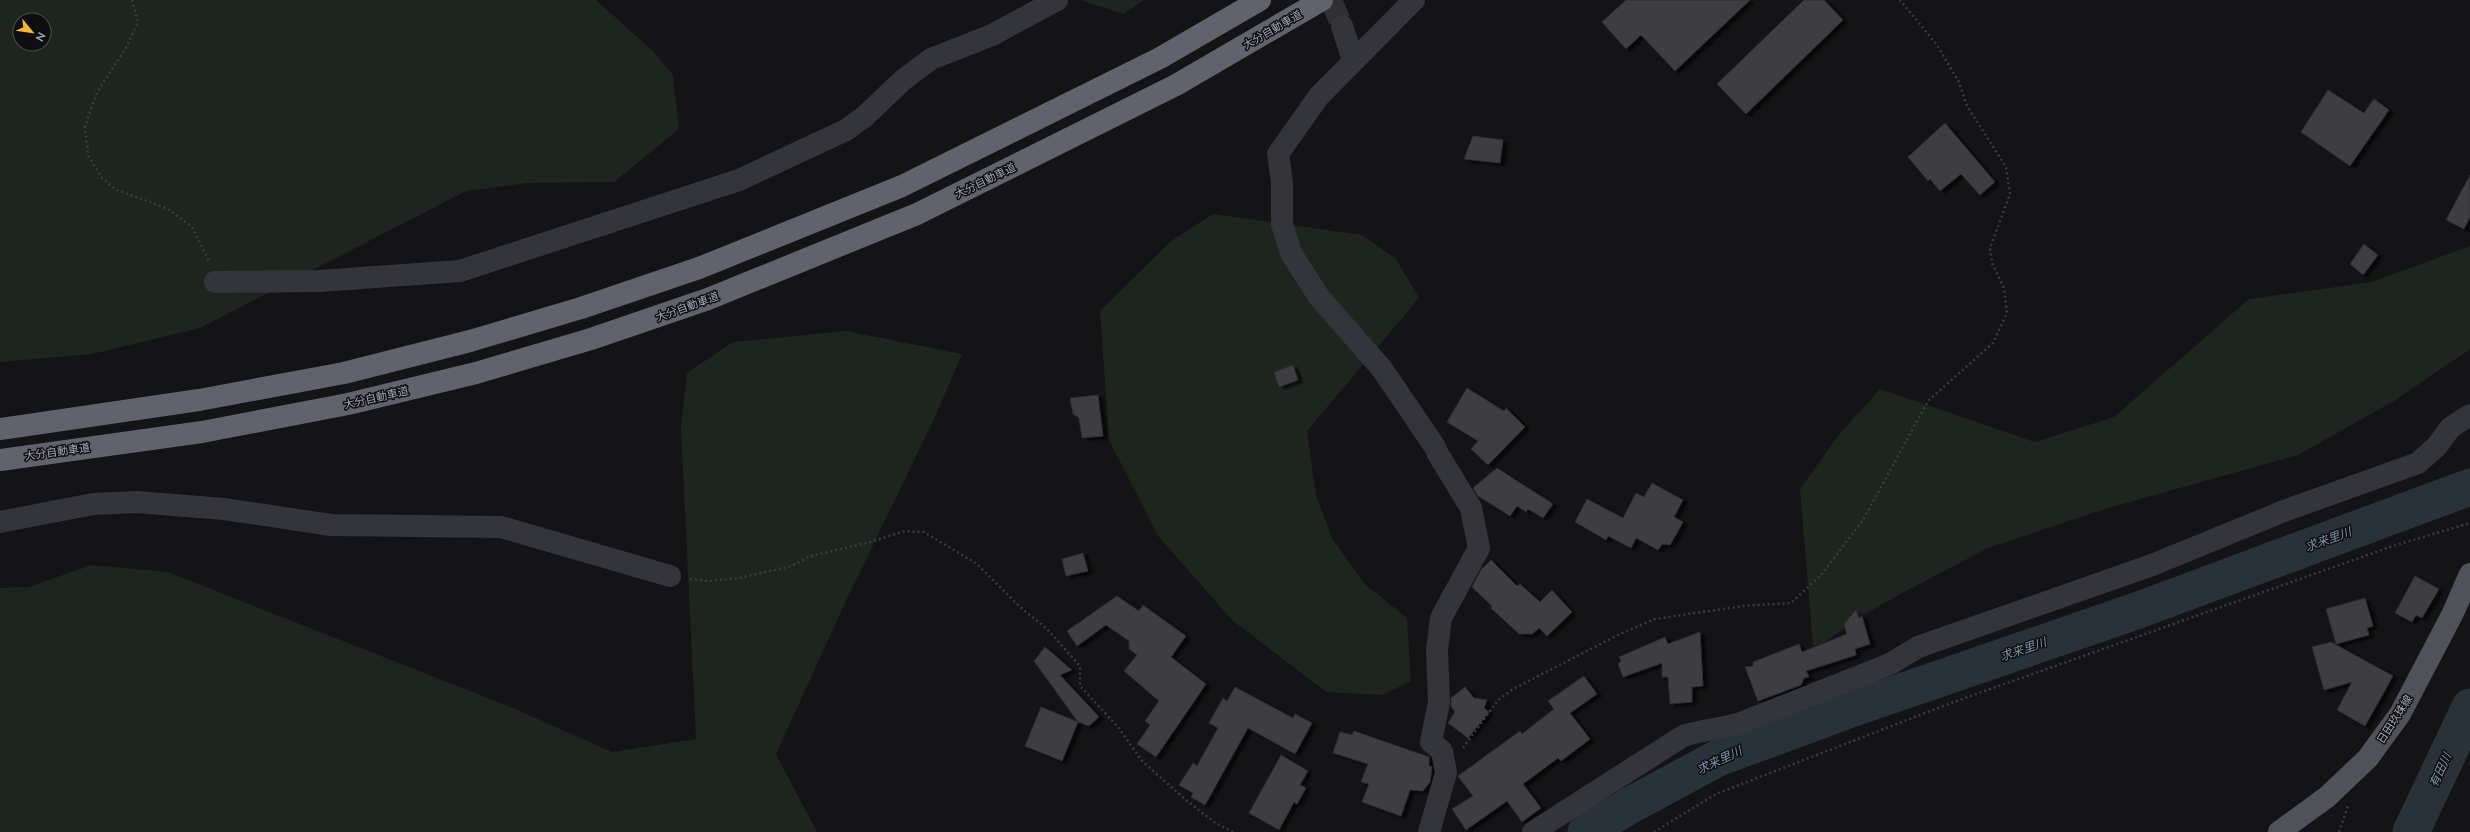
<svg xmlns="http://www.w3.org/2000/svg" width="2470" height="832" font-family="Lato,'Noto Sans JP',sans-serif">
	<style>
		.green { fill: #1e251f; fill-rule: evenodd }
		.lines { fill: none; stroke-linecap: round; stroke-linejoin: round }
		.river { stroke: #2a3239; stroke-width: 37 }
		.building { fill: #3e3e42; stroke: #2e2d31; filter: url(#shadow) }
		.minor-tunnel { stroke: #313135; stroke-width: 22; stroke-dasharray: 22 11; stroke-linecap: butt }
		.path { stroke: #3a3c41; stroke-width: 2.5; stroke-dasharray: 2 3; stroke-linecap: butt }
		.minor { stroke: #34353a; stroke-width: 22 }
		.primary { stroke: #505259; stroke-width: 22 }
		.motorway { stroke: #60636b; stroke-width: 22 }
		.labels { text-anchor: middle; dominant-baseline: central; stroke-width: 3; stroke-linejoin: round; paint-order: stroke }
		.street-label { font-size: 11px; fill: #a5aab6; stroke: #0f0e10 }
		.water-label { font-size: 12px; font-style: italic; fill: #7c97b1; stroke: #0f0e10 }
	</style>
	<defs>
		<filter id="shadow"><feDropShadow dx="4.5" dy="2.5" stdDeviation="1" flood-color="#0009"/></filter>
	</defs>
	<rect width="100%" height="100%" fill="#141315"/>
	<path class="green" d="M0 0H596L653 51 673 75 679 129 614 182 528 183 466 191 200 328 92 354 0 362ZM20 20H44V44H20Z
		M1080 0H1144L1124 14Z
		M1213 214 1362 235 1396 259 1419 298 1307 431 1316 496 1333 540 1365 584 1407 618 1411 681 1383 695 1326 692 1232 620 1158 536 1109 440 1100 311 1171 241Z
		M2470 246V349L2394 401 2298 455 2105 509 1988 548 1895 597 1862 616 1822 644 1813 645 1800 489 1837 437 1880 389 2035 442 2114 417 2249 299 2372 282Z
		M846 331 962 354 935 417 845 603 776 754 817 832H0V588L28 587 92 565 168 572 513 708 612 752 696 739 681 428 687 373 733 342Z"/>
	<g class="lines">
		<path class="river" d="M1586 832 1629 806 1718 758 1854 708 2136 611 2470 487
			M2411 832 2470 707"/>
	</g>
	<path class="building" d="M1626 0H1750L1675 71 1641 35 1626 49 1602 22Z
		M1804 0H1824L1843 20 1746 114 1717 84Z
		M2328 90 2364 113 2374 99 2389 110 2350 166 2301 132Z
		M1945 123 1995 182 1980 195 1961 174 1940 191 1930 179 1928 181 1908 157Z
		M1473 136 1503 140 1500 163 1464 159Z
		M2470 175V217L2464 229 2446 220Z
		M2364 244 2378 255 2363 275 2350 264Z
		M1293 365 1298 380 1279 387 1274 372Z
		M1467 388 1504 411 1506 408 1525 427 1488 465 1471 449 1478 441 1447 422Z
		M1098 395 1103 436 1082 438 1079 418 1073 414 1070 398Z
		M1497 468 1553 504 1543 518 1528 509 1526 512 1517 506 1510 516 1478 496 1473 488Z
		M1652 483 1683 500 1674 517 1683 522 1670 545 1662 544 1658 550 1636 538 1631 548 1608 536 1606 540 1575 522 1587 499 1623 518 1636 493 1644 497Z
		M1083 553 1088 571 1066 576 1062 559Z
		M1491 560 1517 586 1520 584 1540 602 1552 590 1572 612 1547 636 1539 628 1532 634H1519L1491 608 1492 606 1472 587 1481 570Z
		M2415 576 2439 589 2422 618 2416 615 2412 622 2395 613Z
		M1117 596 1139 611 1143 605 1186 636 1171 657 1206 684 1156 757 1137 744 1150 725 1145 721 1159 701 1124 671 1137 655 1129 649V641L1106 625 1077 646 1067 631Z
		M2365 598 2373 626 2367 628 2369 635 2336 644 2326 609Z
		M1856 610 1859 618 1862 616 1870 644 1855 649 1856 655 1806 671 1809 677 1804 678 1801 685 1758 701 1745 667 1753 666V662L1799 644 1802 652 1847 634 1844 624Z
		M1700 632 1703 686 1692 687V702L1670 704 1668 677H1662V663L1623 677 1618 664 1621 661 1619 657 1665 637 1668 644Z
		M2331 642 2393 676 2365 726 2337 710 2352 682 2324 690 2312 647Z
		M1045 647 1072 670 1060 675 1099 717 1089 726 1078 722 1034 661Z
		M1584 676 1597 694 1570 713 1590 739 1561 761 1558 758 1523 784 1541 808 1522 822 1507 801 1466 830 1452 809 1473 796 1458 776 1520 731 1522 734 1554 709 1548 701Z
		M1235 687 1293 718 1295 714 1312 723 1295 754 1248 728 1205 805 1191 797 1193 793 1179 785 1193 763 1197 766 1218 728 1209 723 1223 698 1227 701Z
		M1465 687 1474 698 1487 700 1484 708 1489 712 1468 738 1448 723 1455 712 1451 706V698Z
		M1041 707 1078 722 1062 761 1025 746Z
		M1354 731 1429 757V766L1432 767 1430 782 1423 791 1410 790 1401 816 1362 802 1369 784 1361 782 1368 764 1333 753 1340 732 1352 735Z
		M1281 755 1308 771 1300 785 1306 788 1297 804 1294 802 1279 830 1249 813Z"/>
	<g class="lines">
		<path class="minor-tunnel" d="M1331 0 1342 26"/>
		<path class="path" d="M132 0 138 22 126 48 97 92 85 126 88 155 102 178 115 189 168 209 192 227 210 263
			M690 579 708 581 739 578 792 566 808 557 870 542 905 531 924 532 977 564 1019 606 1047 629 1080 666V686L1119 728 1142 761 1186 800 1214 822 1233 832
			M1463 748 1498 700 1513 689 1618 635 1655 619 1743 606 1791 603 1821 575 1863 520 1928 401 1993 343 2007 313 2004 288 1992 263 1990 248 2010 194 2006 167 1967 106 1959 82 1937 45 1900 0
			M1654 832 1716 794 1951 703 2393 546 2470 523
			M2339 832 2348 806"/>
		<path class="minor" d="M1414 0 1319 96 1278 154 1282 182V224L1291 253 1319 297 1382 369 1435 447 1438 454 1471 508 1479 548 1441 618 1437 650 1439 702 1431 742 1442 751 1446 773 1429 832
			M1342 26 1353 60
			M215 282 319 281 460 271 739 180 846 130 864 117 903 80 931 59 992 35 1057 0
			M0 522 93 504 137 502 224 509 331 525 501 527 670 576
			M1533 832 1683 736C1701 730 1719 729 1738 724L1890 664 1918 647 2152 565 2284 511 2418 463 2437 446 2450 428 2470 415"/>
		<path class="primary" d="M2279 832 2327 797 2368 758 2400 714 2453 613 2470 574"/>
		<path class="motorway" d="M0 429 199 400 344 373 470 341 581 308 699 268 902 186 1160 58 1260 0
			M0 460 202 432 348 404 476 373 591 339 708 299 917 214 1176 85 1322 0"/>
	</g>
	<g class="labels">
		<g class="street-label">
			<text transform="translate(1272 29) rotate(-30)">大分自動車道</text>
			<text transform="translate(985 180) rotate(-26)">大分自動車道</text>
			<text transform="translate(687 306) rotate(-20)">大分自動車道</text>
			<text transform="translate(376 397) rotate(-13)">大分自動車道</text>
			<text transform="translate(57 451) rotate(-8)">大分自動車道</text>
			<text transform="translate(2394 719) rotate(-57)">日田玖珠線</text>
		</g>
		<g class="water-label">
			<text transform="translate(2328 539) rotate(-20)">求来里川</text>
			<text transform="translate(2023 649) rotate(-19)">求来里川</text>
			<text transform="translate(1719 760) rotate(-25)">求来里川</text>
			<text transform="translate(2440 770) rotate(-65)">有田川</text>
		</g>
	</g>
	<g transform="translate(32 32) rotate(119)"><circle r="19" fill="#0f0e10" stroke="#4b4c52"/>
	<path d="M0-3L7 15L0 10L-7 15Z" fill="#f2b62f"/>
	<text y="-6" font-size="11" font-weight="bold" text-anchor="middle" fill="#a5aab6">N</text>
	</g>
</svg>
